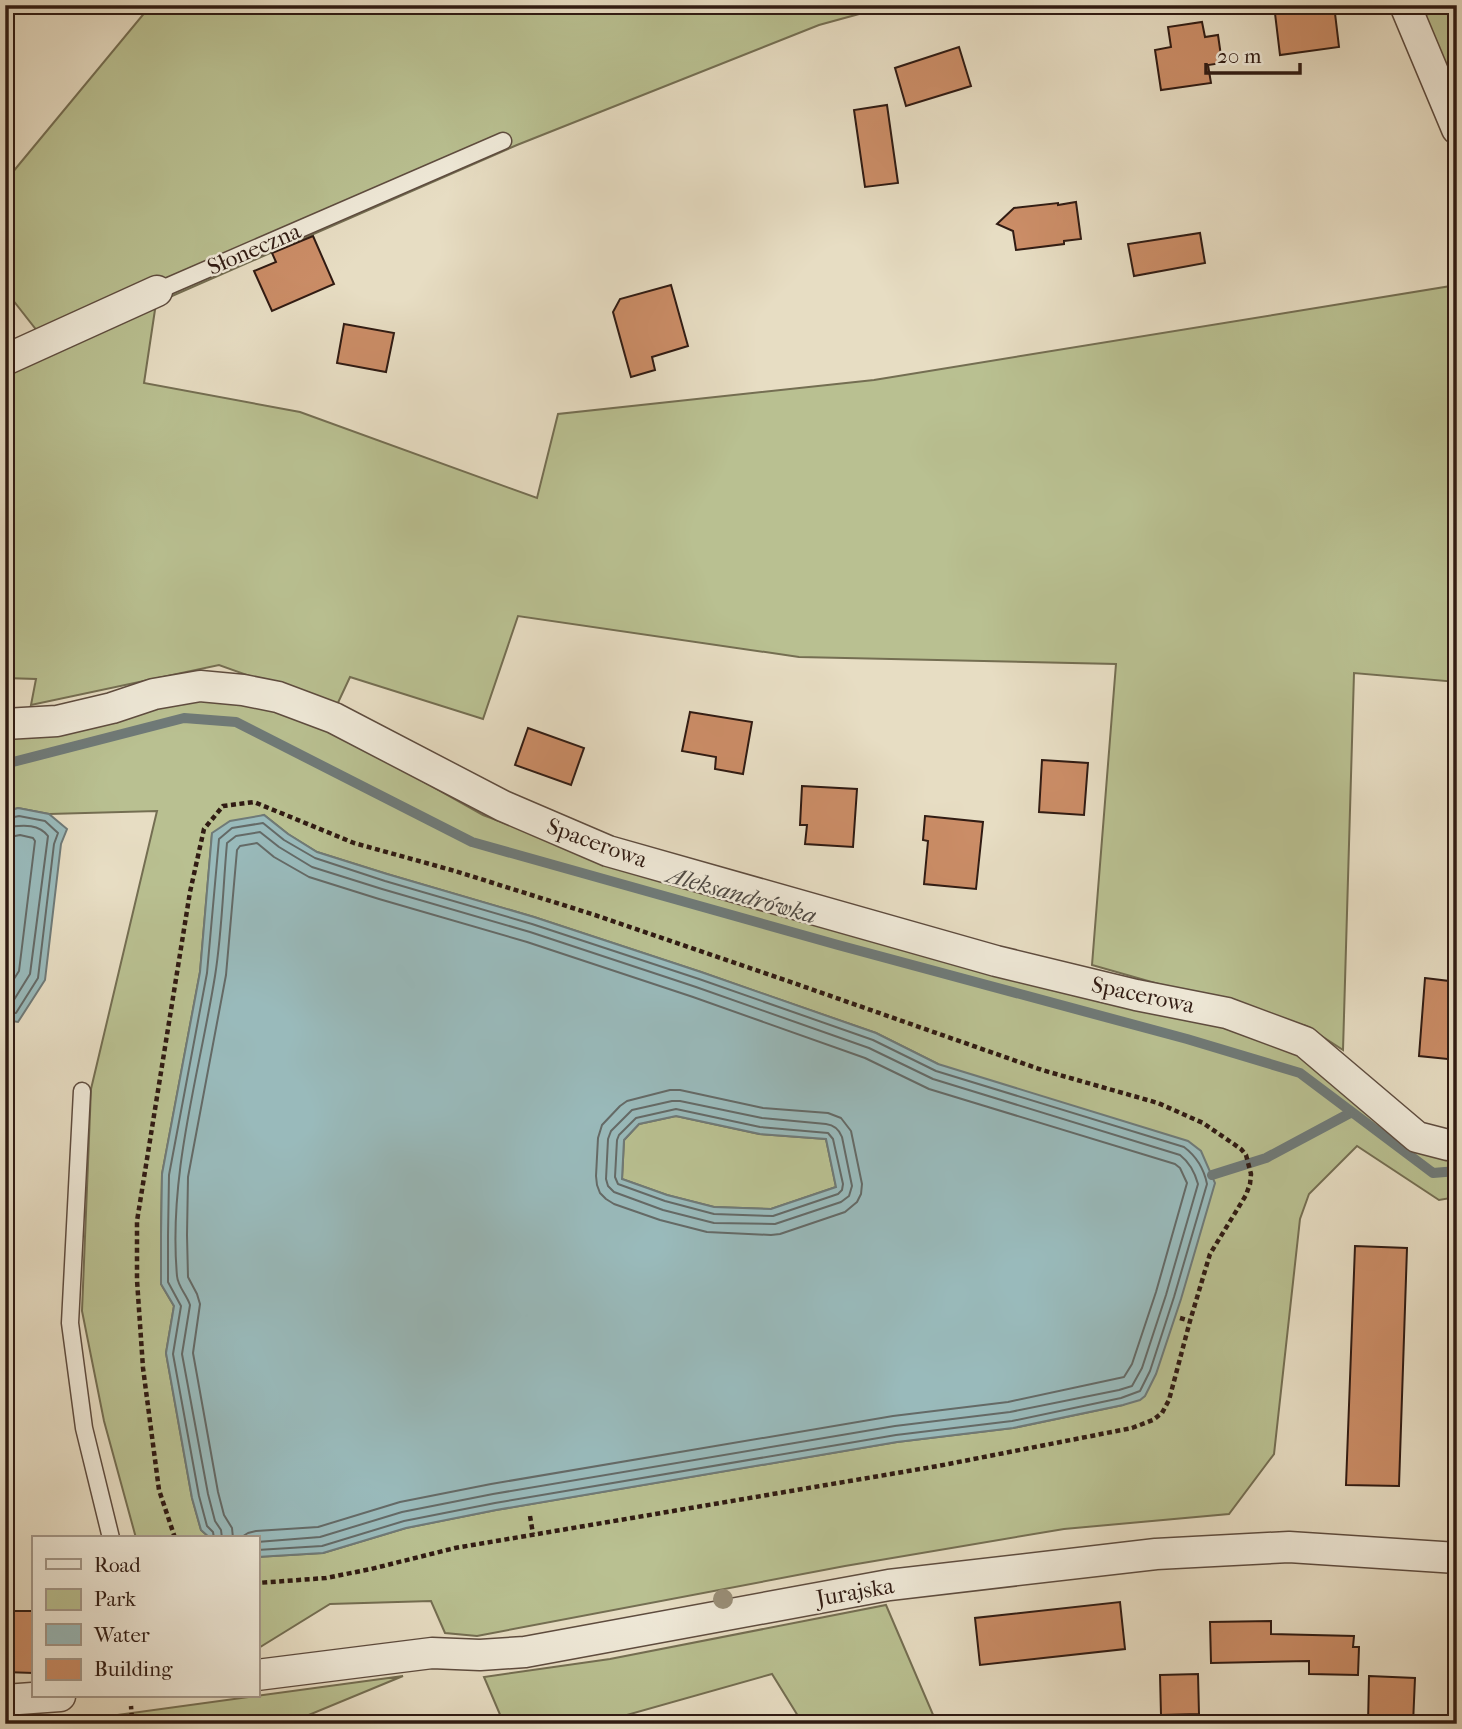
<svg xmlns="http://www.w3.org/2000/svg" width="1462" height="1729" font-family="'IM FELL French Canon',serif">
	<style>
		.green { fill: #b9c091; stroke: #746e52; stroke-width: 2 }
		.water { fill: #99babb; stroke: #6f7a78; stroke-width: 2; fill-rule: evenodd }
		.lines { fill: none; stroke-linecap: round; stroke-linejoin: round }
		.shore { stroke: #646a67; stroke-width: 2 }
		.stream { stroke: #6f7a78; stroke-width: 10 }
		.building { fill: #cb8d67; stroke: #301b13; stroke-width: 2 }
		.service-casing { stroke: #5e4c3f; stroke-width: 19 }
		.minor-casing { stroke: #5e4c3f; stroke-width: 33 }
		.path { stroke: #301b13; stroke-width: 4.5; stroke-dasharray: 5 3.5; stroke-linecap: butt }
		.service { stroke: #efe9d8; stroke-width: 16 }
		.minor { stroke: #efe9d8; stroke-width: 30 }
		.tree { fill: #998e77 }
		.labels { text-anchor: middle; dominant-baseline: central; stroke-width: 5; stroke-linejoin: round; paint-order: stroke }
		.street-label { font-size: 23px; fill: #301b13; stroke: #efe9d8 }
		.water-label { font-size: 24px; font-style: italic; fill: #504b45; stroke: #efe9d8 }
	</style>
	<rect width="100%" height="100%" fill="#e7ddc3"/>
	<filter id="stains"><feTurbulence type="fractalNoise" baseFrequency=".00286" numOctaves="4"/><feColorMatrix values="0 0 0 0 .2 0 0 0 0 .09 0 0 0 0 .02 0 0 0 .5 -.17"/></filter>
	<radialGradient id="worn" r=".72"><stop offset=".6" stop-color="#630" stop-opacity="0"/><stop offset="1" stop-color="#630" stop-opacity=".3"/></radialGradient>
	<path class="green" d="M151 5H892L819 25 517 145 156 303 144 383 300 412 537 498 558 414 874 380 1457 285V682L1354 673 1343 1050 1306 1026 1092 965 1116 664 799 657 518 616 483 719 350 677 336 707 219 665 31 705 36 679 5 678V373L52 350 5 290V167L12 173Z
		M1457 10V88L1422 15Z
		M229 696 332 730 483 815 633 871 1225 1023 1295 1051 1457 1156V1197L1439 1200 1357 1146 1309 1194 1300 1219 1274 1454 1229 1514 1064 1529 845 1566 477 1636 445 1633 431 1601 330 1604 257 1649V1557L323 1553 406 1528 496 1510 897 1442 1013 1428 1123 1405 938 1064 876 1033 701 972 534 917 387 874 317 852 288 834 264 815 212 834 200 972 162 1174 161 1235V1284L174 1306 166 1353 192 1498 201 1530 210 1538H136L104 1421 82 1311 91 1089 157 811 49 814 18 808 5 812V732L183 699Z
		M676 1116 759 1134 826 1139 836 1187 771 1209 714 1207 667 1195 622 1179 624 1140 639 1124Z
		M886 1605 937 1724H803L772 1674 595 1724H504L484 1677 610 1659Z
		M403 1676 287 1724 59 1723Z"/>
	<path class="water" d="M18 808 49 814 67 829 61 844 45 980 18 1022 5 1020V812Z
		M264 815 288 834 317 852 387 874 534 917 701 972 876 1033 938 1064 1188 1141 1201 1151 1215 1183 1181 1299 1156 1374 1145 1396 1140 1400 1123 1405 1013 1428 897 1442 496 1510 406 1528 323 1553 257 1557V1538H210L201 1530 192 1498 166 1353 174 1306 161 1284V1235L162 1174 200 972 212 833 230 821ZM676 1116 760 1134 826 1139 836 1187 771 1209 714 1207 667 1195 622 1179 624 1140 639 1124Z"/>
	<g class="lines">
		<path class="shore" d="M5 819 19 816 45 821 58 833 54 844 38 978 16 1013H5
			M5 827C20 826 37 822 48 836L30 974 12 1003 5 1004
			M5 838 20 835 33 838 35 841 19 971 5 993
			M670 1090H680L763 1108 828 1113 841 1118 851 1131 862 1184 861 1194 857 1202 845 1212 780 1234 771 1235 707 1232 660 1220 614 1204 606 1199 600 1193 597 1185 596 1176 598 1138 602 1125 620 1106 627 1101Z
			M672 1101H680L762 1118 826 1124C834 1125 839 1129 842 1137L852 1186 849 1196 841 1202 775 1224 714 1223 663 1210 614 1192 608 1186 606 1179 608 1139 611 1131 632 1110Z
			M676 1109 760 1127 828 1133 833 1139 843 1184 842 1190 838 1194 773 1216 714 1214 665 1201 618 1184 615 1177 617 1140 619 1135 636 1118Z
			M214 1538 213 1532 207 1526 199 1496 173 1354 181 1306 168 1282V1235L169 1175 207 973 219 839 232 828 263 823 284 840 315 858 385 881 532 924 699 979 873 1040 936 1071 1184 1147C1196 1156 1204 1169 1207 1184L1174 1297 1150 1371 1140 1391 1121 1398 1012 1421 896 1435 495 1503 404 1521 322 1546 257 1550
			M222 1538 221 1530 215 1521 208 1494 182 1354 190 1305C187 1295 178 1287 177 1276 168 1175 199 1075 215 976 222 933 223 887 227 843L236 836 260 832 279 847 312 867 382 889 530 932 696 987 869 1048 933 1079 1180 1155C1189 1162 1195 1173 1198 1184L1166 1295 1142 1368 1132 1386 1119 1390 1010 1412 895 1426 493 1494 402 1512 320 1537 257 1542
			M233 1538 232 1528 224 1515 218 1492 193 1353 200 1304 197 1294 188 1277 187 1235 188 1177 226 975 237 850 240 846 257 843 274 857 309 877 379 899 527 942 693 997 865 1058 929 1089 1175 1164 1180 1168 1187 1183 1156 1292 1132 1364 1124 1377 1008 1402 893 1416 491 1484 400 1502 318 1527 256 1531 248 1533 240 1538"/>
		<path class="stream" d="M5 764 184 718 236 722 472 842 838 945 1187 1039 1300 1073 1433 1173 1457 1171
			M1212 1175 1266 1158 1352 1112"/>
	</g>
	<path class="building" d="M1274 5H1334L1339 47 1280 55Z
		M1202 22 1205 37 1218 35 1222 63 1208 65 1211 83 1161 90 1155 50 1171 47 1168 27Z
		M959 47 971 86 906 106 895 68Z
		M887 105 898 183 865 187 854 110Z
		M1076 202 1081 239 1064 241V244L1016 250 1013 231 997 224 1014 208 1058 203V205Z
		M1200 233 1205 263 1134 276 1128 244Z
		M313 236 334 284 272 311 254 271 276 262 272 253Z
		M671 285 688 346 652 357 655 370 631 377 613 312 620 299Z
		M344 324 394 333 386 372 337 363Z
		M690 712 752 722 743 774 715 769 716 757 682 751Z
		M528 728 584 748 571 785 515 765Z
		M1042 760 1088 763 1084 815 1039 812Z
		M802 786 857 789 853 847 805 844 807 825H800Z
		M925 816 983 822 976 889 924 884 928 841 923 840Z
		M1425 978 1457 982V1060L1419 1056Z
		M1355 1246 1407 1248 1399 1486 1346 1485Z
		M1120 1602 1125 1649 980 1665 975 1618Z
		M5 1611H33V1673L5 1672Z
		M1271 1621V1634L1354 1636 1353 1647H1359L1358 1675 1309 1674V1661L1211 1663 1210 1622Z
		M1198 1674 1199 1714 1161 1715 1160 1675Z
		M1369 1676 1415 1678 1413 1724H1368Z"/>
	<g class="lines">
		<defs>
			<path id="service" d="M157 291 503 141
				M82 1091 70 1323 84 1428 111 1538"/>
			<path id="minor" d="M1405 5 1457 129
				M5 360 157 291
				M5 724 57 721 112 708 154 694 200 686 243 690 278 697 334 718 503 806 608 851 996 961 1136 995 1227 1013 1305 1042 1417 1137 1448 1145 1457 1144
				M257 1675 432 1653 480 1655 525 1652 889 1585 1156 1554 1289 1547 1457 1558
				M5 1700 60 1696"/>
		</defs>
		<use href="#service" class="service-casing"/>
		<use href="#minor" class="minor-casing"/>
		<path class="path" d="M1180 1318 1190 1321
			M530 1516 533 1534
			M175 1538 159 1490 143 1368 137 1280V1221L190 892 204 829 223 806 254 802 354 843 455 871 595 915 785 980 1042 1070 1158 1103 1203 1123 1241 1149 1246 1155 1251 1174 1250 1184 1246 1195 1210 1254 1190 1321 1169 1400 1162 1413 1153 1420 1132 1428 938 1466 455 1548 371 1569 326 1578 257 1583
			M127 1724 132 1720 131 1706"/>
		<use href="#service" class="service"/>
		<use href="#minor" class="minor"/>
	</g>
	<circle class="tree" cx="723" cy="1599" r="10"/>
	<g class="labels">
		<g class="street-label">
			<text transform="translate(254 249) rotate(-23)">Słoneczna</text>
			<text transform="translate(597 843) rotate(20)">Spacerowa</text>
			<text transform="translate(1143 995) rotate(12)">Spacerowa</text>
			<text transform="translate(855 1592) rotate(-10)">Jurajska</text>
		</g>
		<g class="water-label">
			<text transform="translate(742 895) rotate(16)">Aleksandrówka</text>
		</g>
	</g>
	<rect width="1462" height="1729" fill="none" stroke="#e7ddc3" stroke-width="28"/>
	<rect x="7" y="7" width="1448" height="1715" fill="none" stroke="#301b13" stroke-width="3.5"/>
	<rect x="14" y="14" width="1434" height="1701" fill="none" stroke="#301b13" stroke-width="2"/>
	<rect x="32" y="1536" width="228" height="161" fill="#efe9d8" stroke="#a39789" stroke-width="2"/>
	<rect x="46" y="1559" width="35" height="10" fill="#efe9d8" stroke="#a39789" stroke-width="2"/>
	<text x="94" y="1572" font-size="21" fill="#301b13">Road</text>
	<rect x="46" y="1589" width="35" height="21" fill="#b9c091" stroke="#a39789" stroke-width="2"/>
	<text x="94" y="1606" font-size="21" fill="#301b13">Park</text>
	<rect x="46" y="1624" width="35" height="21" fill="#99babb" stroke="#a39789" stroke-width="2"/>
	<text x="94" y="1642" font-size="21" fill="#301b13">Water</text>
	<rect x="46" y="1659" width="35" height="21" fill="#cb8d67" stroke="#a39789" stroke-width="2"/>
	<text x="94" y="1676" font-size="21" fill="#301b13">Building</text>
	<path d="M1206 63v10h94v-10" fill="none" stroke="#301b13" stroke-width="3.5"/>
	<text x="1217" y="63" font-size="21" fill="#301b13" stroke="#efe9d8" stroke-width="5" paint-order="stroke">20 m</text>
	<rect width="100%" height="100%" filter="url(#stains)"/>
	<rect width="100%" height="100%" fill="url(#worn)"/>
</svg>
